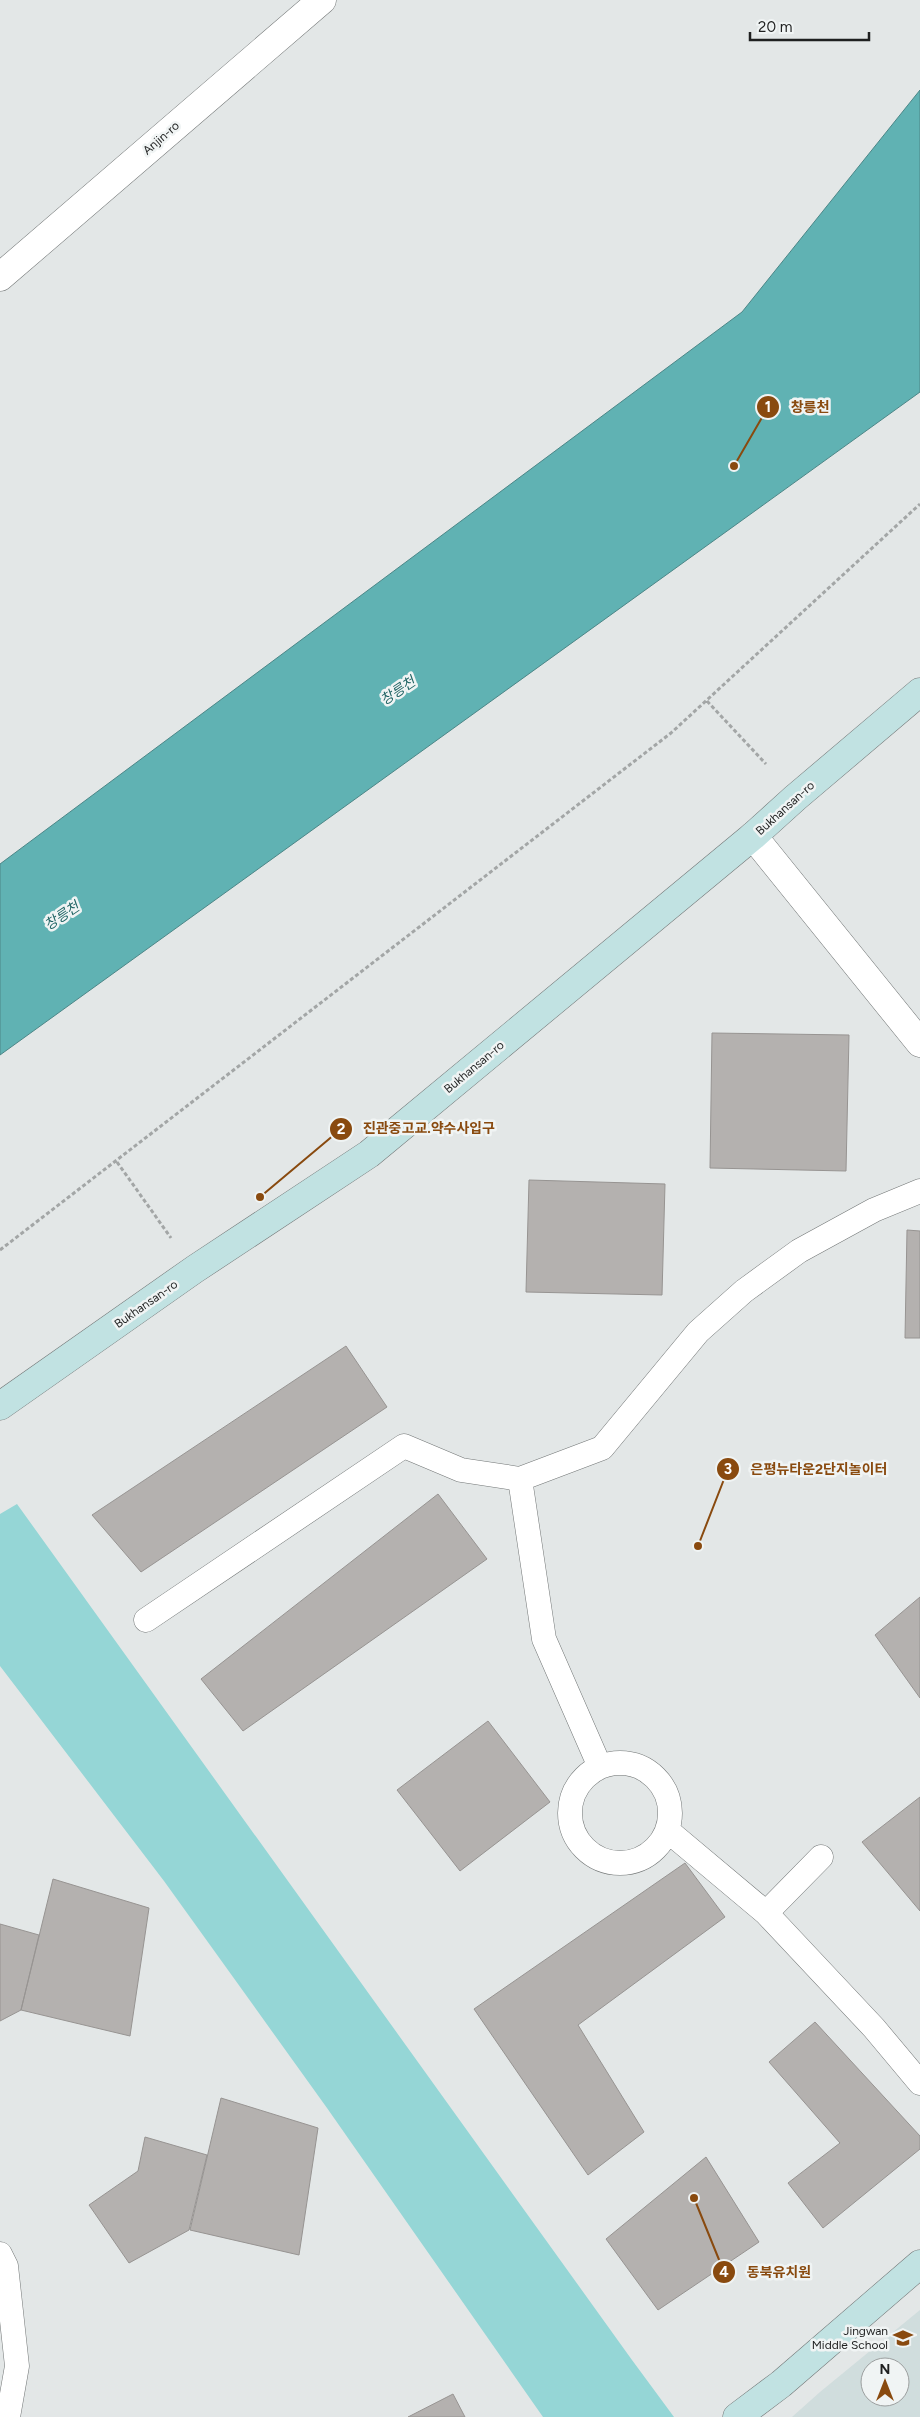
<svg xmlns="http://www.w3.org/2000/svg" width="920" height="2417" font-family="Figtree,'Noto Sans KR',sans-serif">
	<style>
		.built { fill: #d0dddd; fill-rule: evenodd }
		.green { fill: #95d6d6 }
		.water { fill: #60b2b3; stroke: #4c8687 }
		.building { fill: #b4b1af; stroke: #979492 }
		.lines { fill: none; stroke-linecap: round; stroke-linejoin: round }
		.lane-casing { stroke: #727676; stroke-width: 25 }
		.street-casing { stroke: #727676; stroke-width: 29 }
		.secondary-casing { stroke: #727676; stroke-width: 29 }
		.path { stroke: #a3a6a6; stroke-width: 3; stroke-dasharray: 4 2.5; stroke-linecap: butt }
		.lane { stroke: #fff; stroke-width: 24 }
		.street { stroke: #fff; stroke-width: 28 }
		.secondary { stroke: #c1e2e2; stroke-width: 28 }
		.labels { text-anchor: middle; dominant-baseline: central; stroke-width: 5; stroke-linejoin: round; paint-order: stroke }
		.street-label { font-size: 12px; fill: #1f2020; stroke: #f0f4f4 }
		.poi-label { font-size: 12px; fill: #1f2020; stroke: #f0f4f4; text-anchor: end }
		.water-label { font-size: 14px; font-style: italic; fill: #1e6363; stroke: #f0f4f4 }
		.leader { fill: none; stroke: #894a0f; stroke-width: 2 }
		.callout-dot { fill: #894a0f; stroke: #f0f4f4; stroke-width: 2 }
		.mark-label { font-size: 15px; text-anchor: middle; font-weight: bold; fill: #fff }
		.callout-label { font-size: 14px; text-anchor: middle; font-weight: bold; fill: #894a0f; stroke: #f0f4f4; stroke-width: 5; stroke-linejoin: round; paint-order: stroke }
	</style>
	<rect width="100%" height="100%" fill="#e3e7e7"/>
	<path class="built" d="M920 2310V2417H792L820 2392ZM870 2367H900V2397H870Z"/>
	<path class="green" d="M17 1504 632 2360 674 2417H543L327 2108 164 1881 0 1666V1514Z"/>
	<path class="water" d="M920 90V392L0 1055V864L742 312Z"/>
	<path class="building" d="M712 1033 849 1035 846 1171 710 1168Z
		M529 1180 665 1184 662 1295 526 1292Z
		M907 1230 920 1231V1338H905Z
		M346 1346 387 1407 141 1572 92 1515Z
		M438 1494 487 1559 243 1731 201 1679Z
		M920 1597V1698L875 1635Z
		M488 1721 550 1802 460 1871 397 1790Z
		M920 1797V1911L862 1842Z
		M685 1863 725 1917 578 2025 644 2132 588 2175 474 2009Z
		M53 1879 149 1908 130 2036 21 2010Z
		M0 1924 39 1935 21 2010 0 2021Z
		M815 2022 920 2136V2149L823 2228 788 2183 840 2143 769 2062Z
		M221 2098 318 2128 299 2255 190 2230Z
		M145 2137 207 2155 189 2230 129 2263 89 2205 138 2171Z
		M706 2157 759 2242 658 2310 606 2239Z
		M453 2394 465 2417H408Z"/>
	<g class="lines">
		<defs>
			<path id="lane" d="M520 1479 544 1639 600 1767
				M146 1620 404 1446 461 1470 520 1479 602 1448 698 1332 744 1291 799 1251 874 1210 920 1191
				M570 1813a50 50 0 1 1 100 0a50 50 0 1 1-100 0Z
				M667 1830 766 1913 874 2028 920 2083
				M766 1913 821 1857
				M0 2254 6 2266 17 2366 8 2417"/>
			<path id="street" d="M0 277 322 0
				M753 836 920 1043"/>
			<path id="secondary" d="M0 1406 195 1269 369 1154 753 836 795 798 920 692
				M737 2417 781 2384 920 2264"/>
		</defs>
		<use href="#lane" class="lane-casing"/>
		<use href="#street" class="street-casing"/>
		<use href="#secondary" class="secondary-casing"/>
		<path class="path" d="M707 701 766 764
			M117 1162 171 1238
			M0 1250 671 733 920 504"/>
		<use href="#lane" class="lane"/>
		<use href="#street" class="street"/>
		<use href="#secondary" class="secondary"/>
	</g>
	<defs>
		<symbol id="school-bare" viewBox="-9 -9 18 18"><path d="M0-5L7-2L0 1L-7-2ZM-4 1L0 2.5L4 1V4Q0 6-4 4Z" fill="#894a0f" stroke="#f0f4f4" stroke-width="2.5" paint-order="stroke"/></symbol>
	</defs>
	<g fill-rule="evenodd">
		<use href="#school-bare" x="889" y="2324" width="28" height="28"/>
	</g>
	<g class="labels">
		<g class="street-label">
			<text transform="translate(161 138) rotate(-41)">Anjin-ro</text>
			<text transform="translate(785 808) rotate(-42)">Bukhansan-ro</text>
			<text transform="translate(474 1067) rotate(-40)">Bukhansan-ro</text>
			<text transform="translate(146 1304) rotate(-35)">Bukhansan-ro</text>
		</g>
		<g class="poi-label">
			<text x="888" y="2331">Jingwan<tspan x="888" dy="14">Middle School</tspan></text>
		</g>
		<g class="water-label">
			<text transform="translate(398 691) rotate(-34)">창릉천</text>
			<text transform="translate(62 916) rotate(-34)">창릉천</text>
		</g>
	</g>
	<path class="leader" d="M734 466L768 407M260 1197L341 1129M698 1546L728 1469M694 2198L724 2272"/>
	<g class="callout-dot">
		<circle cx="734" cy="466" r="5"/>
		<circle cx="260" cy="1197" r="5"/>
		<circle cx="698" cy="1546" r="5"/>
		<circle cx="694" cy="2198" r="5"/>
		<circle cx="768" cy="407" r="12"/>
		<circle cx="341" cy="1129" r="12"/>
		<circle cx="728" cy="1469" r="12"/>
		<circle cx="724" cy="2272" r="12"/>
	</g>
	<g class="mark-label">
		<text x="768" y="412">1</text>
		<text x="341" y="1134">2</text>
		<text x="728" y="1474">3</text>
		<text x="724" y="2277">4</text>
	</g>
	<g class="callout-label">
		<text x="810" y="412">창릉천</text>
		<text x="429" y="1133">진관중고교.약수사입구</text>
		<text x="819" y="1474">은평뉴타운2단지놀이터</text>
		<text x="779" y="2277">동북유치원</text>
	</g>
	<g transform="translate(885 2382)"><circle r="24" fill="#f0f4f4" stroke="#9c9f9f"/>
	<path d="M0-4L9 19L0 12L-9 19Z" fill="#894a0f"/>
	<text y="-8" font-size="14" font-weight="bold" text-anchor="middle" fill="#1f2020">N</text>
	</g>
	<path d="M750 32v8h119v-8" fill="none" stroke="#1f2020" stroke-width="2.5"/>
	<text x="758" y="32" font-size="15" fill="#1f2020" stroke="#f0f4f4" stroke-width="4" paint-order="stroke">20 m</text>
</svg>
